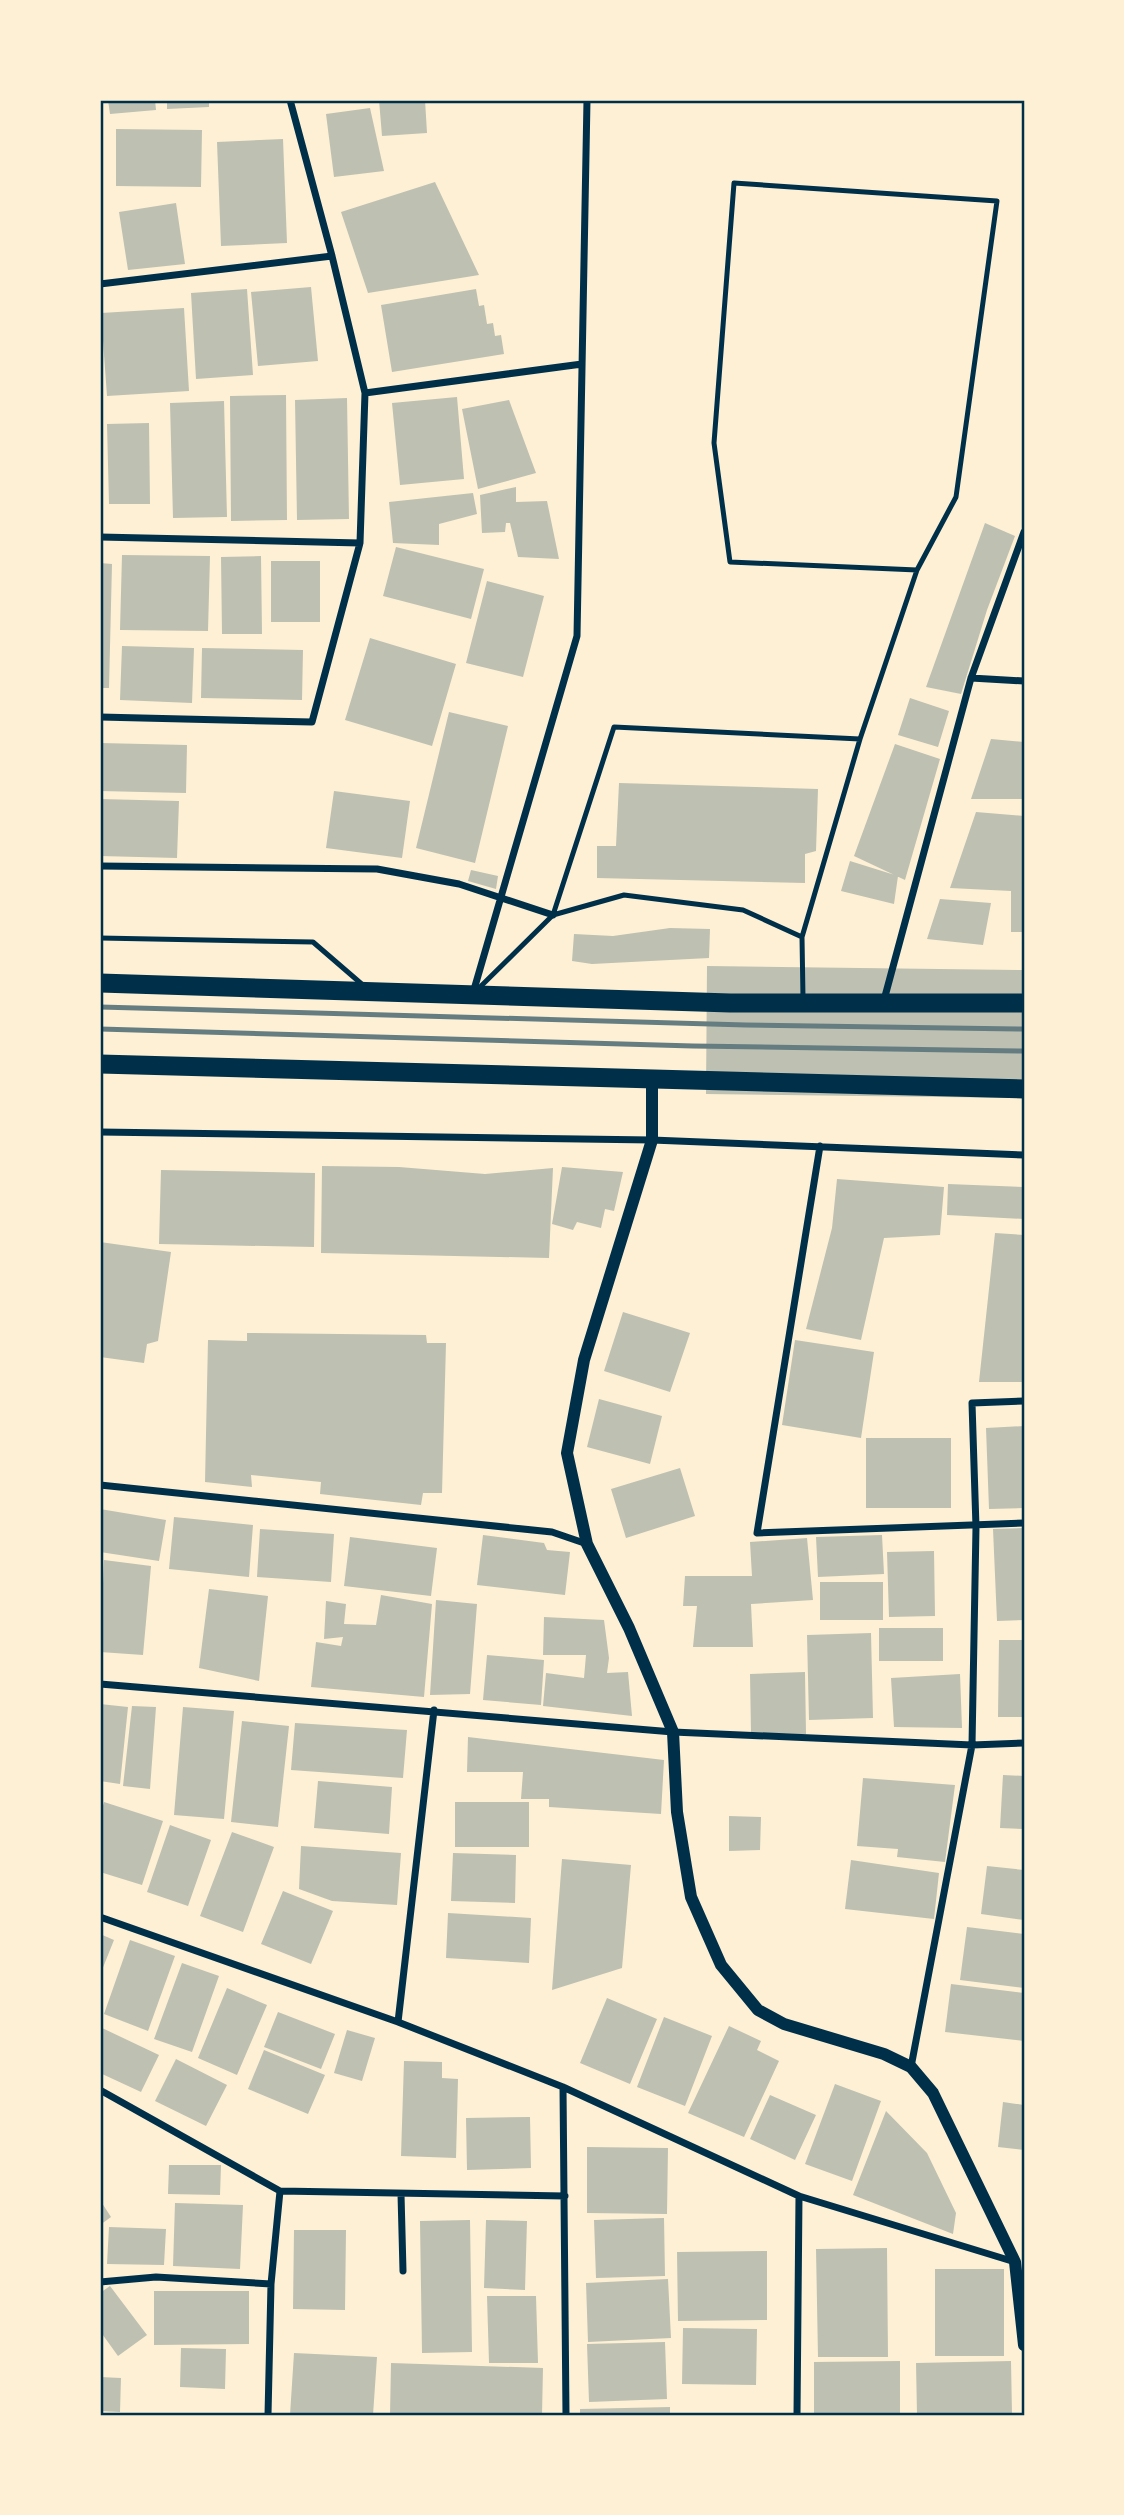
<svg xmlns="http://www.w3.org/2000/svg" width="1124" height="2515" font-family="'Work Sans',sans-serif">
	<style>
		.building { fill: #bec0b2 }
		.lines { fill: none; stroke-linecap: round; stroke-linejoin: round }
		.service { stroke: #003049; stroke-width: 5 }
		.minor { stroke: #003049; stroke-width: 7 }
		.tertiary { stroke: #003049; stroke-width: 12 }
		.trunk { stroke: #003049; stroke-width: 19 }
		.rail { stroke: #657d81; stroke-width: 5 }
		.neatline { fill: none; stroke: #003049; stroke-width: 2.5 }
	</style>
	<rect width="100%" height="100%" fill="#fdf0d5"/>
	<path class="building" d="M108 100H155L156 110 110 114Z
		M167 100H209V107L167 109Z
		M379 100H425L427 133 382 136Z
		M370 108 384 171 334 177 326 114Z
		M116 129 202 130 201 187 116 186Z
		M283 139 287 243 221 246 217 142Z
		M435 182 479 275 368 293 341 212Z
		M176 203 185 264 128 270 119 212Z
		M311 287 318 361 258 366 251 292Z
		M247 289 253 375 196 379 191 293Z
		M476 289 479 306 484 305 487 324 493 323 495 336 501 335 504 354 392 372 381 305Z
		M184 308 189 391 107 396 101 313Z
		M286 395 287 520 231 521 230 396Z
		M457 397 464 479 400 485 392 403Z
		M347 398 349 519 297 520 295 400Z
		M509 400 536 473 478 489 462 409Z
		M224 401 227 517 173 518 170 403Z
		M149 423 150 504H109L107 424Z
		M100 427H103V506H100Z
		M516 487V502L547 501 559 559 518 557 510 523H506L505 532 482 533 480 495Z
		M473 493 477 514 439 524V545L393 543 389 502Z
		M985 523 1015 536 987 610 961 694 926 687Z
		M396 547 484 569 471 619 383 596Z
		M122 555 210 556 208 631 120 630Z
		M261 556 262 634H222L221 557Z
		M271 561H320V622H271Z
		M100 563 112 564 109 688H100Z
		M487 581 544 596 523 677 466 663Z
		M370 638 456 664 432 746 345 720Z
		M122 646 194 648 192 703 120 700Z
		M202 648 303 650 302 700 201 698Z
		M910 698 949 711 938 747 898 735Z
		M449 712 508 726 475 863 416 848Z
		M991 739 1024 742V799H971Z
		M100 743 187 745 186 793 100 791Z
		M895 744 940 759 905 880 854 856Z
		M619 783 818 789 816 851 805 854V883L597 878V846H616Z
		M334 791 410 801 402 858 326 848Z
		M100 799 179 801 177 858 100 856Z
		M976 812 1024 816V932H1011V891L950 888Z
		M850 861 898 876 894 904 841 891Z
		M471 870 498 876 496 889 468 881Z
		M940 899 991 903 983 945 927 939Z
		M670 928 710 929 709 958 592 964 572 961 574 934 613 936Z
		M707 966 1024 970V1098L706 1094Z
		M322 1166 399 1167 485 1174 553 1168 549 1258 321 1253Z
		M562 1167 623 1172 614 1211 605 1209 601 1228 577 1222 573 1230 552 1224Z
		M161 1170 315 1173 314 1247 159 1244Z
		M837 1179 944 1187 940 1235 884 1238 861 1340 806 1329 832 1228Z
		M948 1184 1024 1187V1219L947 1215Z
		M995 1233 1024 1235V1382H979Z
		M100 1242 171 1252 158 1341 147 1344 144 1363 100 1357Z
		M623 1312 690 1333 670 1392 604 1371Z
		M247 1333 426 1335 427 1343H446L442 1493H423L421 1505 320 1494 321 1482 251 1475 252 1487 205 1482 208 1340 247 1341Z
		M795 1340 874 1352 861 1438 782 1425Z
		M599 1399 662 1416 650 1464 587 1447Z
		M1024 1426V1508L989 1509 986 1428Z
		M866 1438H951V1508H866Z
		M680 1468 695 1516 626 1538 611 1489Z
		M100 1509 166 1520 159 1561 100 1552Z
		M174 1517 253 1525 249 1577 169 1569Z
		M1024 1528V1620L997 1621 993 1529Z
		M260 1529 334 1534 331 1582 257 1577Z
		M483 1535 544 1543 547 1550 570 1552 565 1595 477 1585Z
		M882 1535 884 1574 818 1577 816 1537Z
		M350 1537 437 1548 431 1596 344 1586Z
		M807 1538 813 1600 751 1604 753 1647H693L697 1606H683L685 1576H752L750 1542Z
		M934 1551 935 1616 889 1617 887 1552Z
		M104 1560 151 1566 143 1655 100 1652Z
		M820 1582H883V1620H820Z
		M209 1589 268 1596 259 1681 199 1668Z
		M381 1595 432 1604 424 1697 311 1687 316 1642 341 1646 343 1637 324 1639 326 1601 346 1604 344 1624 376 1625Z
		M436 1600 477 1604 470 1694 430 1695Z
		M544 1617 604 1620 609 1658 607 1673 628 1672 632 1716 543 1706 546 1673 584 1678 586 1655H543Z
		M879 1628H943V1661H879Z
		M871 1633 873 1718 809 1720 807 1635Z
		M999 1640H1024V1717H998Z
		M487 1655 544 1660 541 1705 483 1700Z
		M805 1672 806 1734 751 1733 750 1674Z
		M960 1674 962 1728 894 1727 891 1678Z
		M100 1704 128 1707 120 1784 100 1781Z
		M132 1706 156 1707 150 1789 123 1786Z
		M183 1707 234 1711 224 1819 174 1815Z
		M242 1721 289 1726 278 1827 231 1822Z
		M295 1723 407 1730 403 1778 291 1770Z
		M468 1737 664 1760 661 1814 549 1807V1799H521L523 1772H467Z
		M1003 1775 1024 1776V1829L1000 1828Z
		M863 1778 955 1785 945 1862 897 1857 898 1849 857 1846Z
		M318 1781 392 1787 389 1834 314 1828Z
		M104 1802 163 1821 142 1885 100 1872V1816Z
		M455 1802H529V1847H455Z
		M729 1816 761 1817 760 1850 729 1851Z
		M170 1825 211 1840 188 1906 147 1892Z
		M232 1832 274 1847 243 1932 200 1916Z
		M301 1846 401 1853 397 1905 332 1901 299 1889Z
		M453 1853 516 1855 515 1903 451 1901Z
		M562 1859 631 1865 622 1968 552 1990Z
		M851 1860 939 1873 934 1919 845 1909Z
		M987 1866 1024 1870V1920L981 1914Z
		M283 1891 333 1911 311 1964 261 1944Z
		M448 1913 531 1918 529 1963 446 1958Z
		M967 1927 1024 1934V1988L960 1980Z
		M100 1934 114 1940 100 1975Z
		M130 1940 175 1956 148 2031 104 2014Z
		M182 1963 219 1976 192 2052 154 2039Z
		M951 1984 1024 1993V2041L945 2032Z
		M227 1988 267 2005 237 2075 198 2058Z
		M607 1998 657 2019 630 2084 580 2063Z
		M278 2012 335 2034 321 2069 264 2047Z
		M664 2017 712 2036 685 2106 637 2087Z
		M729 2026 761 2041 757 2050 779 2061 744 2137 688 2113Z
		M100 2027 159 2055 141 2092 100 2073Z
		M347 2030 375 2038 362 2081 334 2073Z
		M264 2050 325 2075 308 2114 248 2089Z
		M176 2059 227 2085 206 2126 155 2101Z
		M404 2061 442 2062V2078L458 2079 456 2158 401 2156Z
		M835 2084 881 2101 852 2181 805 2164Z
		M770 2095 816 2115 795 2160 750 2139Z
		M1003 2102 1024 2105V2150L998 2147Z
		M886 2111 927 2153 956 2213 953 2234 853 2195Z
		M530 2117 531 2168 467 2170 466 2118Z
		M587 2147 668 2148 667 2214 587 2213Z
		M169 2165H221L220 2195 168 2194Z
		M100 2200 111 2217 100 2225Z
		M175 2203 243 2205 240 2269 173 2266Z
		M664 2218 665 2276 596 2278 594 2220Z
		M470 2220 472 2352 422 2353 420 2221Z
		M486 2220 527 2221 525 2290 484 2288Z
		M109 2227 166 2229 164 2265 107 2264Z
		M294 2230H346L345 2310 293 2309Z
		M887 2248 888 2357H818L816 2249Z
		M767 2251V2320L678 2321 677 2252Z
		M935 2269H1004V2356H935Z
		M668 2279 671 2338 588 2342 586 2283Z
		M110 2286 147 2335 118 2356 100 2331V2293Z
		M154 2291H249V2344L154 2345Z
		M487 2296H536L538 2363H489Z
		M683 2328 757 2329 756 2385 682 2384Z
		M665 2342 667 2399 589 2402 587 2344Z
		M181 2348 226 2349 225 2389 180 2387Z
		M294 2353 377 2357 373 2415H290Z
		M900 2361V2415H814V2362Z
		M1011 2361 1012 2415H917L916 2363Z
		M391 2363 543 2368 542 2415H390Z
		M100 2377 121 2378 120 2412 100 2411Z
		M670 2407V2415H580V2409Z"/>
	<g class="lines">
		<path class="service" d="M860 739 917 570 730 562 714 443 734 183 997 201 956 497 917 570
			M553 915 614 727 860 739 802 937
			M100 938 313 942 364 986
			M478 989 553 915 624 895 743 910 802 937 803 998"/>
		<path class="minor" d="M100 284 332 256 290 100
			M365 393 582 364
			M100 537 360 543
			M971 678 1024 681
			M100 717 312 722 360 543 365 393 332 256
			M100 866 377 869 459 884 553 915
			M473 993 577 636 587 100
			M884 1000 971 678 1024 532
			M100 1132 652 1140 1024 1155
			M820 1146 757 1533 1024 1523
			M100 1485 552 1532 587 1544
			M100 1684 673 1732 972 1745 1024 1743
			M100 1917 398 2022 563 2087 799 2196 797 2415
			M398 2022 434 1710
			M911 2067 972 1745 976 1527 972 1403 1024 1401
			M563 2087 566 2415
			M100 2090 280 2191 565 2196
			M401 2194 403 2271
			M799 2196 1015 2262
			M100 2282 156 2277 271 2284
			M268 2415 271 2284 280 2191"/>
		<path class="tertiary" d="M652 1079V1140L584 1360 567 1453 587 1544 629 1628 673 1732 677 1812 691 1897 721 1965 758 2010 784 2024 884 2054 911 2067 933 2093 1015 2262 1024 2345"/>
		<path class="trunk" d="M100 983 730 1003H1024
			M100 1064 1024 1089"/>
		<path class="rail" d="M100 1007 746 1025 1024 1029
			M100 1029 693 1046 1024 1051"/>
	</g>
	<rect width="1124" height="2515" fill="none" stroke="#fdf0d5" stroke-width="203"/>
	<rect x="102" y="102" width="921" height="2312" class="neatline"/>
</svg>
